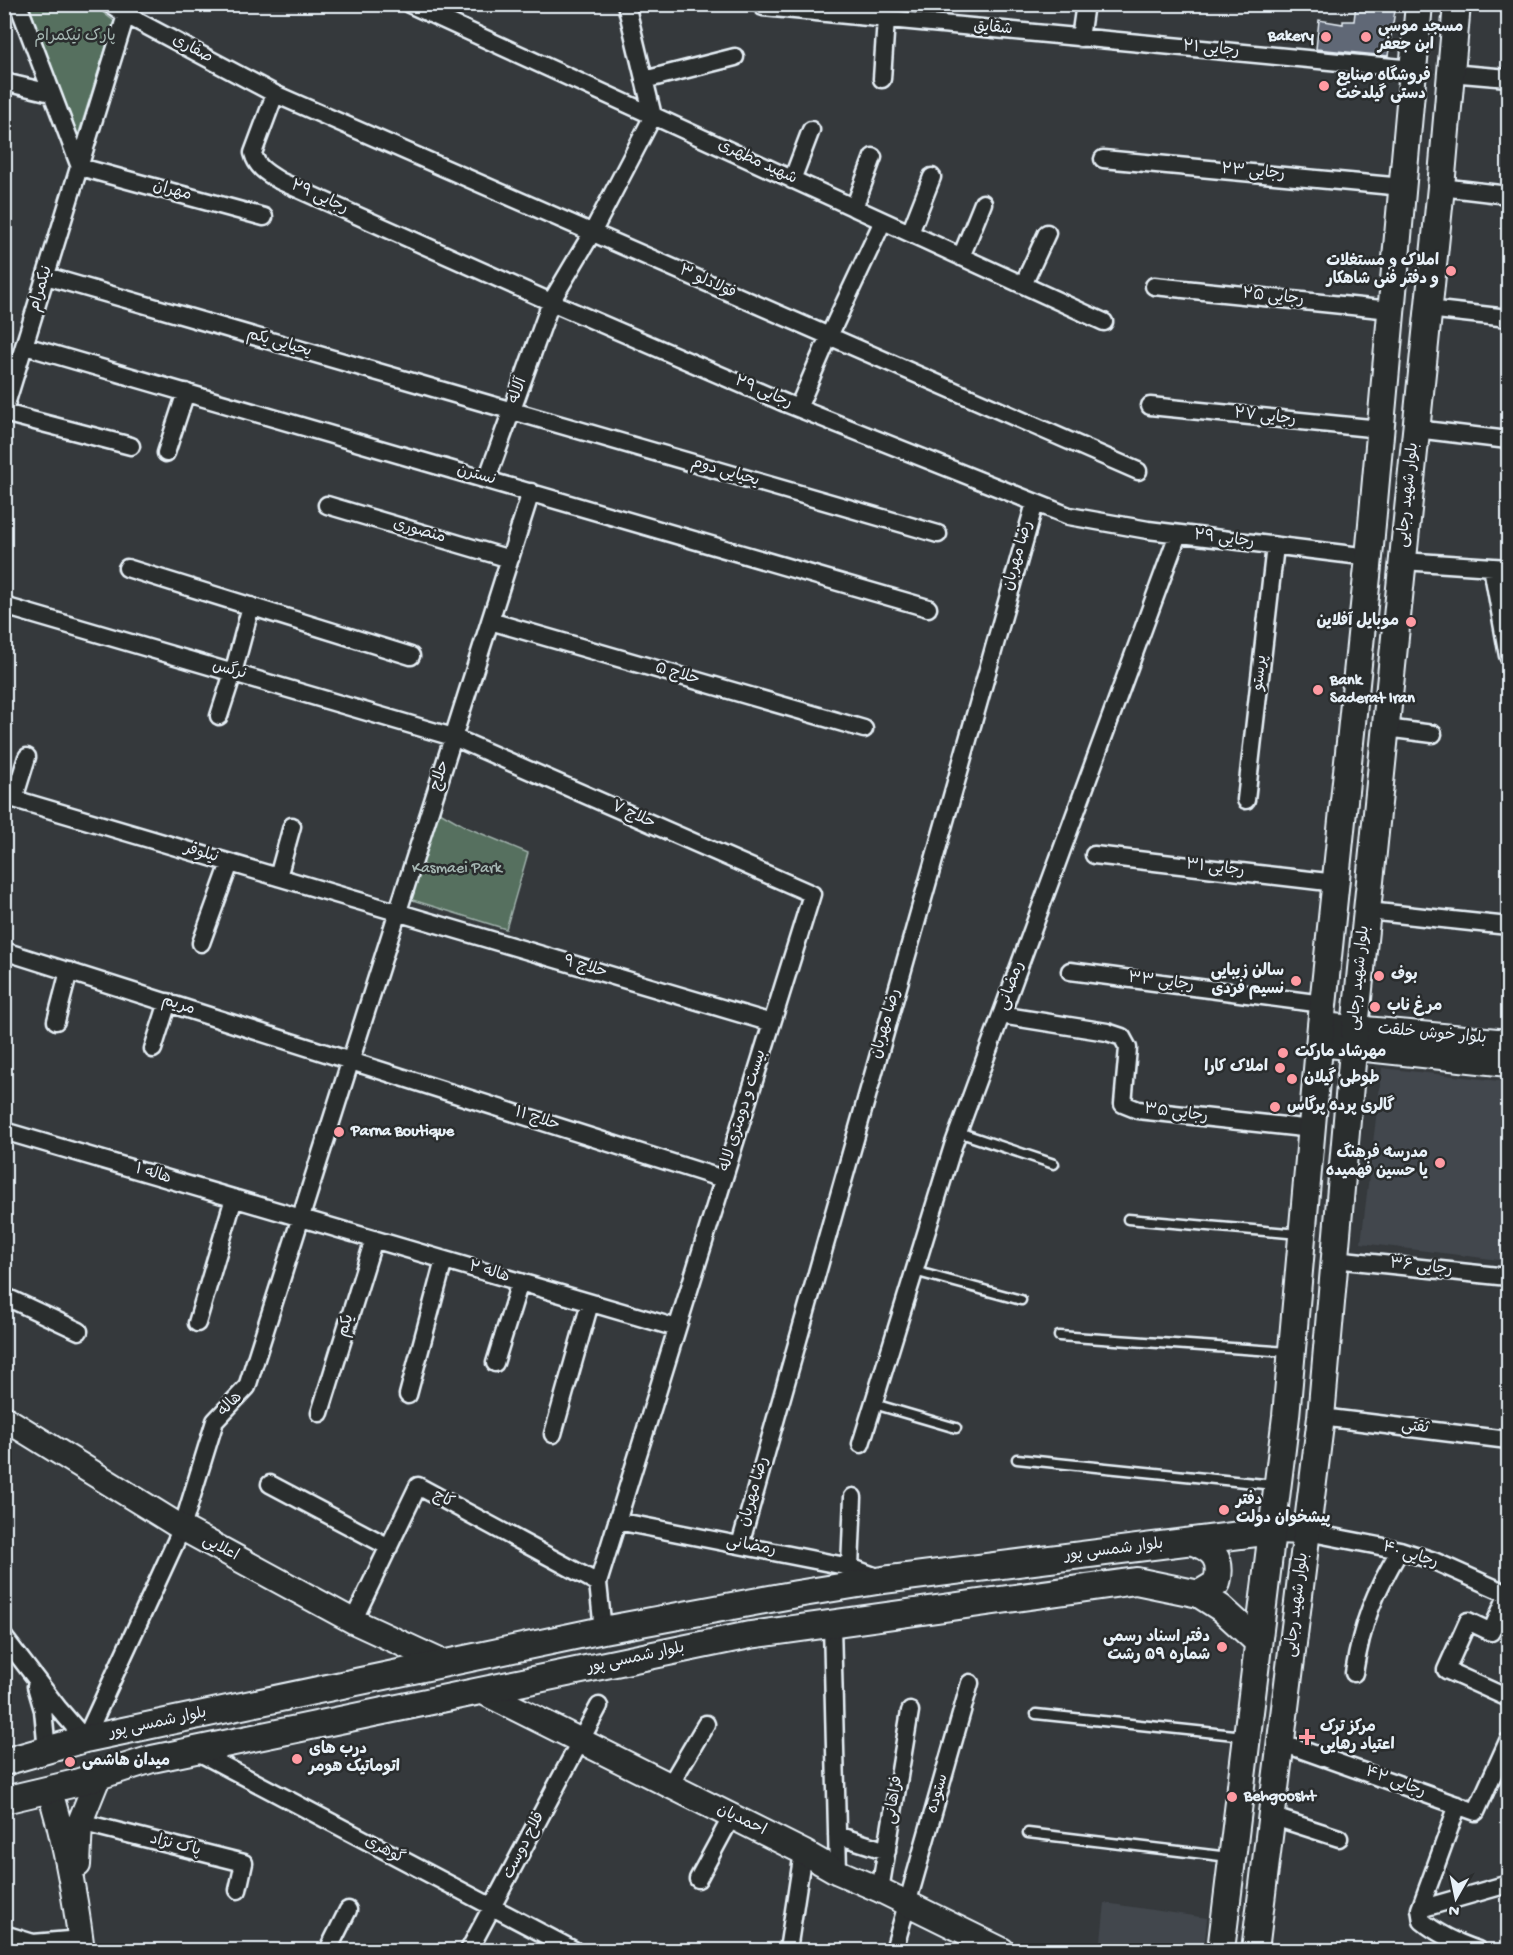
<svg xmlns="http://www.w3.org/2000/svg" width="1513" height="1955" font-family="'Gochi Hand','Playpen Sans Arabic',sans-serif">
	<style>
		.built { fill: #42474d }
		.green { fill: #56705e; stroke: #9fb0ab; stroke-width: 1.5 }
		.building { fill: #616876; stroke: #e8f1f8; stroke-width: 1.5 }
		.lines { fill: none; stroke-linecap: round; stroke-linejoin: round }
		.lane-casing { stroke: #e8f1f8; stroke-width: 13 }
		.street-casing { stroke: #e8f1f8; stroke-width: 21 }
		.secondary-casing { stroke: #e8f1f8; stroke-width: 28 }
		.primary-casing { stroke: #e8f1f8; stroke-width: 30 }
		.lane { stroke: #2a2d2e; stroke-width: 8 }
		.street { stroke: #2a2d2e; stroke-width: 16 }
		.secondary { stroke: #2a2d2e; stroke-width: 24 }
		.primary { stroke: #2a2d2e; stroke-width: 26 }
		.poi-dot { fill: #ff9aa2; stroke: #2a2d2e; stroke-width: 2 }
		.labels { text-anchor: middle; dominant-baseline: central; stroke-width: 5; stroke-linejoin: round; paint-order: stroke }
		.poi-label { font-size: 16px; font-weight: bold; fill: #e8f1f8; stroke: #2a2d2e; text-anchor: start }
		.street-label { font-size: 16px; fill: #e8f1f8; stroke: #2a2d2e }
		.park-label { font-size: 16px; fill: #a6b7b3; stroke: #2a2d2e }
	</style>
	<rect width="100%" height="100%" fill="#35393c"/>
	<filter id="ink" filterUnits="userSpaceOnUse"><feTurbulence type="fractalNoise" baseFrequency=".0167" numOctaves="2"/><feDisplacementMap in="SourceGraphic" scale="12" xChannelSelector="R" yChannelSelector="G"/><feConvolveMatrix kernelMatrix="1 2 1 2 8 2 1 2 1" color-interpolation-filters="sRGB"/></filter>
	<g filter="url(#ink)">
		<path class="built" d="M1382 1068 1508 1082V1261L1361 1243Z
			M1105 1903 1207 1918 1204 1950H1100Z"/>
		<path class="green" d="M29 5H93L114 21 77 139Z
			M431 807 468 828 528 853 506 929 403 897Z"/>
		<path class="building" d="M1356 4H1396L1388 56 1316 49 1319 20 1343 24V21H1354Z"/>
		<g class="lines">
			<defs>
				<path id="lane" d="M958 1132 1054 1164
					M1128 1219 1299 1234
					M914 1271 1021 1300
					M1059 1336 1288 1352
					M874 1404 956 1428
					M1017 1459 1274 1485
					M1036 1714 1244 1736
					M1028 1833 1229 1857"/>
				<path id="street" d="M18 4 80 167 264 217
					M110 4 126 15 275 94 1138 471
					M409 4 1104 322
					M763 7 1413 69
					M1080 38 1085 4
					M1450 73 1508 78
					M882 79 886 19
					M644 80 735 57
					M4 82 51 93
					M275 94 253 153C257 168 267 173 280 181L551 302 785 403 1069 516 1148 530 1369 557
					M1103 159 1403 187
					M792 180 811 130
					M1441 187 1508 195
					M854 208 873 157
					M910 233 932 177
					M961 257 983 203
					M46 276 938 534
					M1023 285 1047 233
					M1154 286 1391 310
					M1428 309 1508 318
					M25 346 928 608
					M1150 406 1380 429
					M798 408 829 336 883 221
					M4 411 126 15
					M4 413 131 446
					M1416 429 1508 440
					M166 453 186 392
					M487 479 551 302 592 233 653 116 626 4
					M327 505 510 559
					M1403 561 1508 568
					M1492 567 1508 656
					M127 568 411 656
					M4 606 453 737 812 894 598 1583 603 1630
					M490 621 864 729
					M219 716 233 673 251 606
					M1386 728 1433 734
					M4 796 772 1023
					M14 799 27 757
					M1246 800 1275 546
					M1094 855 1336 883
					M278 877 292 826
					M1368 911 1508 926
					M201 943 230 863
					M4 951 723 1179
					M1070 971 1323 1004
					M1001 1015 1107 1032 1122 1037 1128 1048 1123 1104 1138 1110 1312 1129
					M56 1021 69 971
					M153 1049 168 1002
					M4 1131 677 1328
					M1334 1259 1508 1277
					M4 1296 79 1331
					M197 1323 234 1198
					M495 1363 520 1282
					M408 1395 444 1260
					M320 1413 374 1239
					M1321 1417 1508 1440
					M553 1434 590 1303
					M861 1444 953 1146 1178 534
					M270 1484 389 1547
					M617 1521 850 1567 880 1578
					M1307 1532 1400 1550 1434 1561 1508 1594
					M740 1545 1035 503
					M850 1567 853 1497
					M1508 1594 1491 1632 1468 1621 1446 1670 1508 1698
					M353 1621 418 1486 598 1583
					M832 1624 838 1872
					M4 1637 59 1709 85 1739 182 1528 215 1421 247 1387 531 492
					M1354 1673C1362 1623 1374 1593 1400 1550
					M36 1686 43 1710 47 1751
					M1280 1742 1476 1812 1508 1741
					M194 1750 574 1950
					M670 1785 706 1724
					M1458 1805 1420 1909 1422 1921C1439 1935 1457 1943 1478 1950
					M1271 1816 1339 1838
					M80 1822 244 1863 238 1890
					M837 1835 887 1851
					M698 1879 732 1816
					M880 1890 910 1711
					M1420 1909 1508 1884
					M4 1934 33 1943 81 1939
					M328 1950 348 1910
					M469 1950 599 1706
					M788 1950 803 1852
					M894 1950 970 1683"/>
				<path id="secondary" d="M1321 1025 1508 1042
					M1319 1044 1508 1064
					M4 1418 182 1528 353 1621 444 1663
					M1272 1531 1307 1532
					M481 1691 803 1852 838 1872 880 1890 1002 1950
					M49 1789C66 1842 75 1896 82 1950
					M78 1865 80 1822 99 1775"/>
				<path id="primary" d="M1191 1541C1213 1549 1223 1558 1217 1583L1199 1594
					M4 1762 85 1739 603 1630 797 1594 883 1580 1272 1531
					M4 1800 76 1783 152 1759 750 1635 1136 1581 1199 1594 1221 1608 1258 1642
					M1221 1950 1286 1416 1321 1025 1369 557 1419 4
					M1255 1950 1321 1417 1355 1028 1441 187 1457 4"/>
			</defs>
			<use href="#lane" class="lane-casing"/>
			<use href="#street" class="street-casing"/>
			<use href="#secondary" class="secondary-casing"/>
			<use href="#primary" class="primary-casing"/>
			<use href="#lane" class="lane"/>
			<use href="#street" class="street"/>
			<use href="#secondary" class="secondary"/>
			<use href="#primary" class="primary"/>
		</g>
	</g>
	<g class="poi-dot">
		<circle cx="1326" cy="37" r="6"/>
		<circle cx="1366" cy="37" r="6"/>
		<circle cx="1324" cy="86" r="6"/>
		<circle cx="1451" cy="271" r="6"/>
		<circle cx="1411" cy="622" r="6"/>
		<circle cx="1318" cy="690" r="6"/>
		<circle cx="1379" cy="976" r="6"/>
		<circle cx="1296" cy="981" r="6"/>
		<circle cx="1375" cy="1007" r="6"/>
		<circle cx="1283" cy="1053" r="6"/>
		<circle cx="1280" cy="1068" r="6"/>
		<circle cx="1292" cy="1079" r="6"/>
		<circle cx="1275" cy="1107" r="6"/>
		<circle cx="339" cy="1132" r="6"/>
		<circle cx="1440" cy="1163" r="6"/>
		<circle cx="1224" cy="1510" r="6"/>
		<circle cx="1222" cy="1647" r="6"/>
		<path d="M1304 1728h6v6h6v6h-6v6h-6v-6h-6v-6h6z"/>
		<circle cx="297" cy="1759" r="6"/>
		<circle cx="70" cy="1762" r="6"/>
		<circle cx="1232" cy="1797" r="6"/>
	</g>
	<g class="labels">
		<g class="poi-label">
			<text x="1378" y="28">مسجد موسی<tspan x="1378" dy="18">ابن جعفر</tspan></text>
			<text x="1314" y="37" text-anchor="end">Bakery</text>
			<text x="1336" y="77">فروشگاه صنایع<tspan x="1336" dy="18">دستی گیلدخت</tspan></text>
			<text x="1439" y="262" text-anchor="end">املاک و مستغلات<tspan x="1439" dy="18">و دفتر فنی شاهکار</tspan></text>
			<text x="1399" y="622" text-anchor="end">موبایل آفلاین</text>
			<text x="1330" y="681">Bank<tspan x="1330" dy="18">Saderat Iran</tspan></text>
			<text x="1284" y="972" text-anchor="end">سالن زیبایی<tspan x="1284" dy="18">نسیم فردی</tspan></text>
			<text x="1391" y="976">بوف</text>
			<text x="1387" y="1007">مرغ ناب</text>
			<text x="1295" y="1053">مهرشاد مارکت</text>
			<text x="1268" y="1068" text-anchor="end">املاک کارا</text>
			<text x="1304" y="1079">طوطی گیلان</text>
			<text x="1287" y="1107">گالری پرده پرگاس</text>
			<text x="351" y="1132">Parna Boutique</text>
			<text x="1428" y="1154" text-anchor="end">مدرسه فرهنگ<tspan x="1428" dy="18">یا حسین فهمیده</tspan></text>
			<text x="1236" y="1501">دفتر<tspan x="1236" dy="18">پیشخوان دولت</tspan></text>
			<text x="1210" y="1638" text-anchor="end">دفتر اسناد رسمی<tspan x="1210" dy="18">شماره ۵۹ رشت</tspan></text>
			<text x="1320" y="1728">مرکز ترک<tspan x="1320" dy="18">اعتیاد رهایی</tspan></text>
			<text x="309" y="1750">درب های<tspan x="309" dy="18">اتوماتیک هومر</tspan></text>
			<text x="82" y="1762">میدان هاشمی</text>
			<text x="1244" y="1797">Behgoosht</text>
		</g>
		<g class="street-label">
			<text transform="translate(993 29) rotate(5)">شقایق</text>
			<text transform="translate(192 50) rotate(28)">صفاری</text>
			<text transform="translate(1211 50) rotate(5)">رجایی ۲۱</text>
			<text transform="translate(757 163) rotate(25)">شهید مطهری</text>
			<text transform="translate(1253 173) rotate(5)">رجایی ۲۳</text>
			<text transform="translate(172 192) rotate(15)">مهران</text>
			<text transform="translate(319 198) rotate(24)">رجایی ۲۹</text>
			<text transform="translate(707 283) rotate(24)">فولادلو ۳</text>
			<text transform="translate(42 289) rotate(-73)">نیکمرام</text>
			<text transform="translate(1273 298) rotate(6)">رجایی ۲۵</text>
			<text transform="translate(279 344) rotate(16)">یحیایی یکم</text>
			<text transform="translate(519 391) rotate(-70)">آلاله</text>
			<text transform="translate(763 393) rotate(23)">رجایی ۲۹</text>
			<text transform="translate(1265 418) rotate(6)">رجایی ۲۷</text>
			<text transform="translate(725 473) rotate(16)">یحیایی دوم</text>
			<text transform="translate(476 476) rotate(16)">نسترن</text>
			<text transform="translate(1409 495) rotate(-84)">بلوار شهید رجایی</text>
			<text transform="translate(419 532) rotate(16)">منصوری</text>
			<text transform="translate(1224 540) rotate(7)">رجایی ۲۹</text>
			<text transform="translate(1019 556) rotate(-74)">رضا مهربان</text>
			<text transform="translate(229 671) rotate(16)">نرگس</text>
			<text transform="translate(1261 673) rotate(-84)">پرستو</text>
			<text transform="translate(677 675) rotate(16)">حلاج ۵</text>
			<text transform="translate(441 776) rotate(-72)">حلاج</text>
			<text transform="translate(633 816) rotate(24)">حلاج ۷</text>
			<text transform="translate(201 854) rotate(17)">نیلوفر</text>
			<text transform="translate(1215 869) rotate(7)">رجایی ۳۱</text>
			<text transform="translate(585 968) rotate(16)">حلاج ۹</text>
			<text transform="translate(1360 978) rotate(-84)">بلوار شهید رجایی</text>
			<text transform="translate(1161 983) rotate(7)">رجایی ۳۳</text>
			<text transform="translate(1012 986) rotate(-70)">رمضانی</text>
			<text transform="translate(178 1006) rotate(18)">مریم</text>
			<text transform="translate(887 1024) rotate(-74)">رضا مهربان</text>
			<text transform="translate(1432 1035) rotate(5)">بلوار خوش خلقت</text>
			<text transform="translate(744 1111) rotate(-73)">بیست و دومتری لاله</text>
			<text transform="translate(1176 1114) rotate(7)">رجایی ۳۵</text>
			<text transform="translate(537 1120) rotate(18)">حلاج ۱۱</text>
			<text transform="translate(153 1175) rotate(16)">هاله ۱</text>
			<text transform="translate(1421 1268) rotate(6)">رجایی ۳۶</text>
			<text transform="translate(489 1273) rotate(16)">هاله ۲</text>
			<text transform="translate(347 1326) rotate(-73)">یکم</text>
			<text transform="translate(231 1405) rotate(-46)">هاله</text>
			<text transform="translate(1415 1428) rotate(7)">ثقتی</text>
			<text transform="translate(755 1492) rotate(-74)">رضا مهربان</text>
			<text transform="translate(443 1500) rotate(28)">کاج</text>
			<text transform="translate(751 1547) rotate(11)">رمضانی</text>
			<text transform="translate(220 1549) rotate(28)">اعلایی</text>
			<text transform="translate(1114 1551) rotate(-7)">بلوار شمسی پور</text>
			<text transform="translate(1410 1556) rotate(17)">رجایی ۴۰</text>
			<text transform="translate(1298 1605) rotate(-83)">بلوار شهید رجایی</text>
			<text transform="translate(636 1659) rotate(-12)">بلوار شمسی پور</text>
			<text transform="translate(158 1724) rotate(-12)">بلوار شمسی پور</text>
			<text transform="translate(1395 1783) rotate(20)">رجایی ۴۲</text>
			<text transform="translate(939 1794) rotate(-74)">ستوده</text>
			<text transform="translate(895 1800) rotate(-81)">فراهانی</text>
			<text transform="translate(741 1821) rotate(26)">احمدیان</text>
			<text transform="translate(175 1846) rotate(14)">پاک نژاد</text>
			<text transform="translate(525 1846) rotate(-63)">فلاح دوست</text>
			<text transform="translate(384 1851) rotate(28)">گوهری</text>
		</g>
		<g class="park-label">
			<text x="75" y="37">پارک نیکمرام</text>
			<text x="457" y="869">Kasmaei Park</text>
		</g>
	</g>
	<rect width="1513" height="1955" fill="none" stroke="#2a2d2e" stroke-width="24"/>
	<rect x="12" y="12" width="1489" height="1931" fill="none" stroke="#e8f1f8" stroke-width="2" filter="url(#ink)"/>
	<g transform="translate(1456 1898) rotate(189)" stroke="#2a2d2e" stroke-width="4.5" paint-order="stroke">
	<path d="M0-4.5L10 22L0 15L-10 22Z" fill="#e8f1f8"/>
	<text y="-9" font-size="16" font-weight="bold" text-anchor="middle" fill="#e8f1f8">N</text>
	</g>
</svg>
